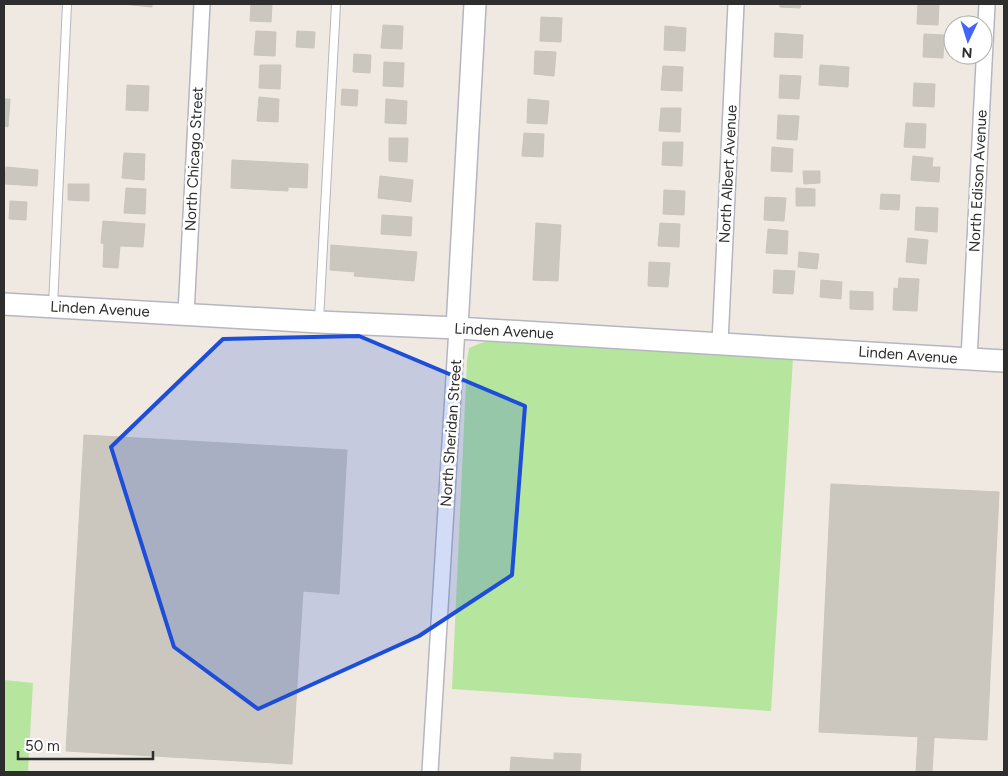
<svg xmlns="http://www.w3.org/2000/svg" width="1008" height="776" font-family="Figtree,sans-serif">
	<style>
		.green { fill: #b6e59e }
		.building { fill: #cbc7bf; stroke: #cbc5ba }
		.lines { fill: none; stroke-linecap: round; stroke-linejoin: round }
		.lane-casing { stroke: #b4b7c1; stroke-width: 10 }
		.street-casing { stroke: #b4b7c1; stroke-width: 18 }
		.secondary-casing { stroke: #b4b7c1; stroke-width: 24 }
		.lane { stroke: #fff; stroke-width: 8 }
		.street { stroke: #fff; stroke-width: 15 }
		.secondary { stroke: #fff; stroke-width: 21 }
		.marked { fill: #1d4ed8; fill-opacity: 0.2; stroke: #1d4ed8; stroke-width: 4; stroke-linejoin: round }
		.labels { text-anchor: middle; dominant-baseline: central; stroke-width: 5; stroke-linejoin: round; paint-order: stroke }
		.street-label { font-size: 15px; fill: #2e2e2e; stroke: #fff }
	</style>
	<rect width="100%" height="100%" fill="#efe9e1"/>
	<path class="green" d="M489 341 793 358 771 711 452 689 467 360 469 348 481 343Z
		M4 680 33 683 28 772H4Z"/>
	<path class="building" d="M122 4H152V7Z
		M251 4H272L271 22 250 21Z
		M780 4H801L800 8 780 7Z
		M918 4H939L938 25 917 24Z
		M541 17 562 18 561 42 540 41Z
		M383 25 403 26 402 49 381 48Z
		M665 26 686 28 685 51 664 50Z
		M256 31 276 32 275 56 254 55Z
		M297 31 315 32 314 48 296 47Z
		M775 33 803 35 802 58 774 57Z
		M924 34 944 35 943 58 923 57Z
		M535 51 556 52 554 76 534 74Z
		M354 54 371 55 370 73 353 72Z
		M384 62 404 63 403 87 383 86Z
		M260 65H281L280 89 259 88Z
		M820 65 849 67 848 87 819 85Z
		M663 66 683 67 682 91 661 90Z
		M780 75 801 76 799 99 779 98Z
		M914 83 935 84 934 107 913 106Z
		M127 85 149 86 148 111 126 110Z
		M342 89 358 90 357 106 341 105Z
		M259 97 279 99 278 122 257 121Z
		M4 99H10L8 127 4 126Z
		M386 99 407 101 406 124 385 123Z
		M528 99 549 101 547 124 527 123Z
		M661 108H681L680 132 659 131Z
		M778 115 799 116 797 140 777 139Z
		M906 123 926 124 925 148 904 147Z
		M524 133 544 134 543 157 522 156Z
		M389 138H408L407 162 389 161Z
		M663 142H683L682 166 662 165Z
		M772 147 793 149 792 172 771 171Z
		M124 153 145 154 144 180 122 178Z
		M913 156 933 158 932 167H940L939 182 911 180Z
		M232 160 308 164 307 188 288 187V191L231 188Z
		M6 167 38 170 37 186 5 184Z
		M803 171H820V183L804 184Z
		M380 176 413 180 411 202 378 198Z
		M68 184H89V201L68 200Z
		M126 188 146 189 145 214 124 213Z
		M796 188 815 189V206H796Z
		M664 190 685 191 684 215 663 214Z
		M881 194 900 195 899 210 880 209Z
		M765 197 786 198 784 221 764 220Z
		M10 201 27 202 26 220 9 219Z
		M916 207 938 208 937 232 915 230Z
		M382 215 412 217 411 236 381 234Z
		M103 221 145 224 143 247 120 246 118 268 103 267 104 244 101 243Z
		M536 223 561 225 558 281 533 280Z
		M660 223 680 224 679 247 658 246Z
		M768 229 788 231 787 254 766 253Z
		M908 238 928 240 926 264 906 262Z
		M331 245 417 252 414 281 354 276 355 272 330 270Z
		M799 252 819 254 817 269 798 267Z
		M649 262 670 263 668 287 648 286Z
		M774 270 795 271 793 294 773 293Z
		M899 278 919 279 917 311 893 310 894 288 898 289Z
		M821 280 842 282 841 299 820 297Z
		M850 291 873 292V310L850 309Z
		M84 435 347 450 339 594 303 591 292 764 66 751Z
		M831 484 999 492 987 740 819 732Z
		M918 737 934 738 932 772H916Z
		M554 753 581 754 580 772H510L511 757 554 760Z"/>
	<g class="lines">
		<defs>
			<path id="lane" d="M53 306 67 4
				M319 320 336 4"/>
			<path id="street" d="M186 314 202 4
				M720 343 736 4
				M969 359 987 4
				M430 772 457 328"/>
			<path id="secondary" d="M4 304 319 322 457 328 1004 361
				M457 328 475 4"/>
		</defs>
		<use href="#lane" class="lane-casing"/>
		<use href="#street" class="street-casing"/>
		<use href="#secondary" class="secondary-casing"/>
		<use href="#lane" class="lane"/>
		<use href="#street" class="street"/>
		<use href="#secondary" class="secondary"/>
	</g>
	<path class="marked" d="M359 336 525 406 512 575 419 636 258 709 174 647 111 447 223 339Z"/>
	<g class="labels">
		<g class="street-label">
			<text transform="translate(194 159) rotate(-87)">North Chicago Street</text>
			<text transform="translate(728 174) rotate(-87)">North Albert Avenue</text>
			<text transform="translate(978 181) rotate(-87)">North Edison Avenue</text>
			<text transform="translate(100 309) rotate(3)">Linden Avenue</text>
			<text transform="translate(504 331) rotate(3)">Linden Avenue</text>
			<text transform="translate(908 355) rotate(4)">Linden Avenue</text>
			<text transform="translate(451 433) rotate(-86)">North Sheridan Street</text>
		</g>
	</g>
	<rect width="1008" height="776" fill="none" stroke="#2e2e2e" stroke-width="10"/>
	<g transform="translate(968 40) rotate(184)"><circle r="24" fill="#ffffff" stroke="#ababab"/>
	<path d="M0-4L9 19L0 12L-9 19Z" fill="#4264fb"/>
	<text y="-8" font-size="14" font-weight="bold" text-anchor="middle" fill="#2e2e2e">N</text>
	</g>
	<path d="M18 751v8h135v-8" fill="none" stroke="#2e2e2e" stroke-width="2.5"/>
	<text x="25" y="751" font-size="15" fill="#2e2e2e" stroke="#ffffff" stroke-width="4" paint-order="stroke">50 m</text>
</svg>
